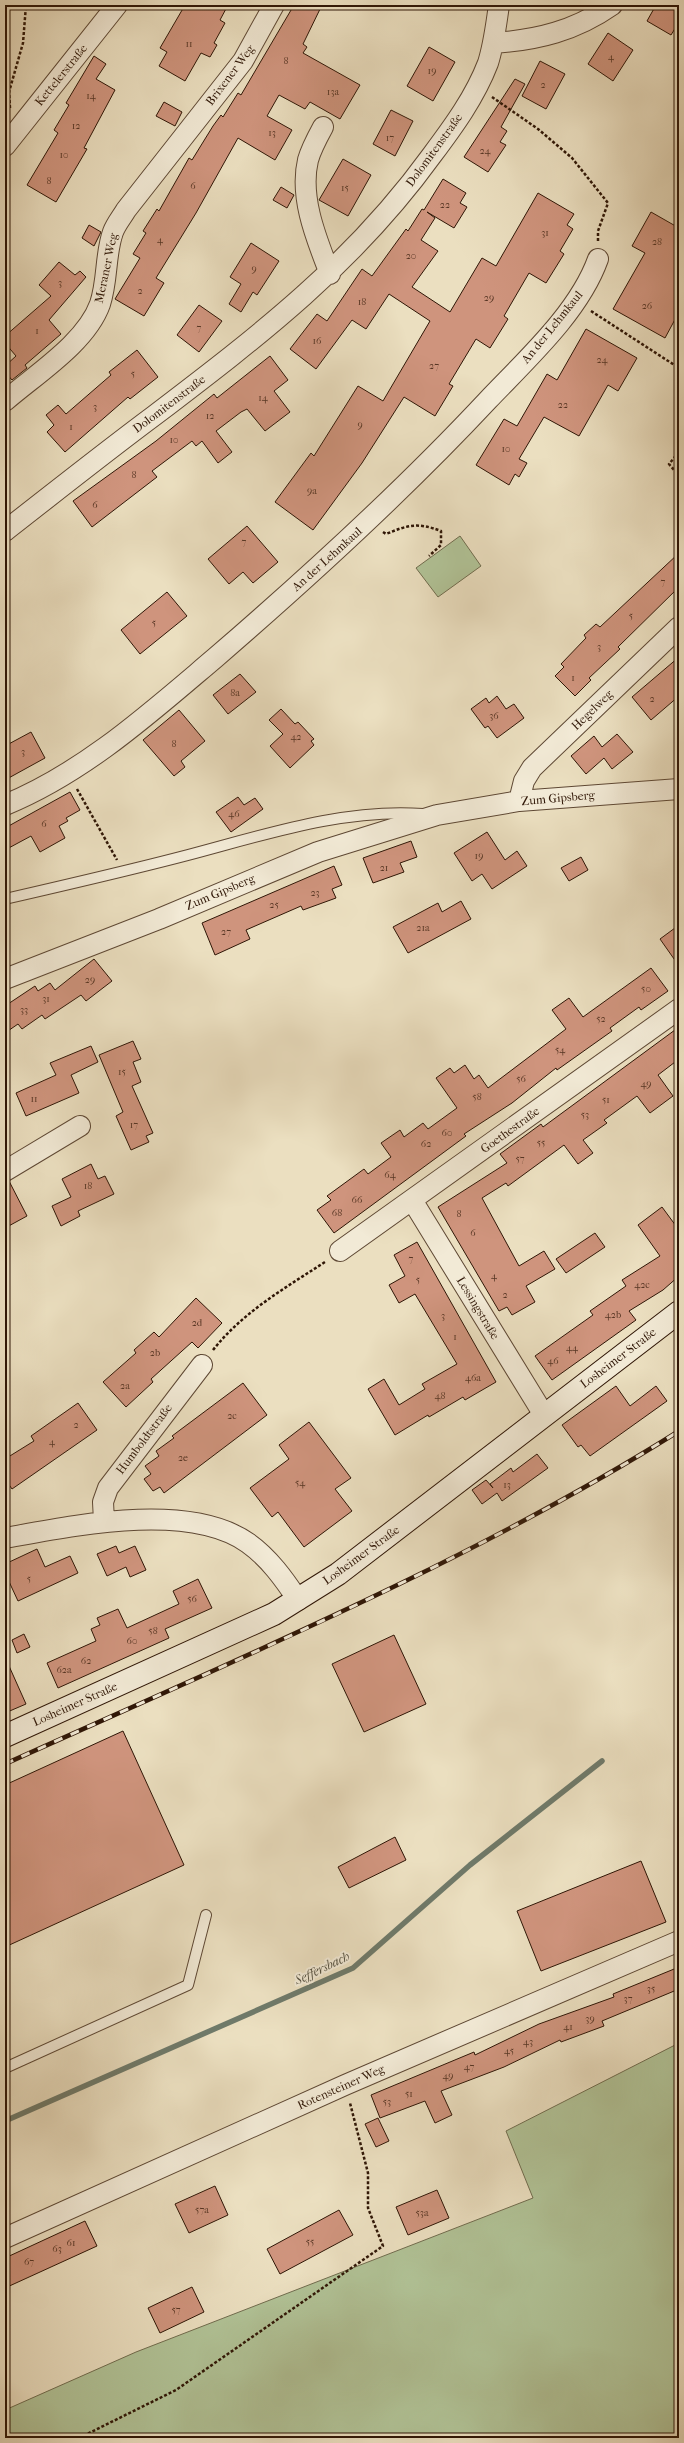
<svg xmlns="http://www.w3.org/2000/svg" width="684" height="2443" font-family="'IM FELL French Canon',serif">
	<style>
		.green { fill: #b1c397; stroke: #706c4e }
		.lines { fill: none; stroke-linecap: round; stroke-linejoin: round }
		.stream { stroke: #6f7a6a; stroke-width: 5.5 }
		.building { fill: #cf947d; stroke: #2f1606 }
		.service-casing { stroke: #5e4834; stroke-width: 12 }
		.minor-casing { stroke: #5e4834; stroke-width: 22 }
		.secondary-casing { stroke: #2f1606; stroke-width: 24 }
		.path { stroke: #2f1606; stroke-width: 2.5; stroke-dasharray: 3 2; stroke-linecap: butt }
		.service { stroke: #f2ead6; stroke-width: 10 }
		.minor { stroke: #f2ead6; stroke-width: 20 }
		.secondary { stroke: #f2ead6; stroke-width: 22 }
		.rail-casing { stroke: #2f1606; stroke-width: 4.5 }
		.rail { stroke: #f2ead6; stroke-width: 3; stroke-dasharray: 9; stroke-linecap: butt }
		.labels { text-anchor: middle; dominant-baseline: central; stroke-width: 4; stroke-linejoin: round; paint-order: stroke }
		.number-label { font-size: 10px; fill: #573624 }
		.street-label { font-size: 12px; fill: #2f1606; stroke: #f2ead6 }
		.water-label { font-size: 13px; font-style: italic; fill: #545040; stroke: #f2ead6 }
	</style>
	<rect width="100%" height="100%" fill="#ebdfc0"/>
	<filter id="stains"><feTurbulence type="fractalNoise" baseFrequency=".005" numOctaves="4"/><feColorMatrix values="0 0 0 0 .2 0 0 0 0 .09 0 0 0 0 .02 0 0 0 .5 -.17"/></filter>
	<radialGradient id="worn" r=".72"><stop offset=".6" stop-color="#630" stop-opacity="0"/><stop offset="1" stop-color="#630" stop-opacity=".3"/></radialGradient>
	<path class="green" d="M460 536 481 566 438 597 416 568Z
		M679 2043V2438H5V2410L136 2352 533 2198 506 2131Z"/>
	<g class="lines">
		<path class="stream" d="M5 2121 353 1968 470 1865 602 1761"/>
	</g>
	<path class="building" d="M185 5H228L220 20 225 23 214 43 217 45 210 57 201 53 185 81 159 66 167 52 160 48Z
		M294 5H322L304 42 303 44 307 47 303 53 360 85 340 119 310 102 305 109 279 95 267 116 292 130 275 160 238 138 196 213 156 278 164 283 144 316 115 299 140 258 133 254 146 233 143 231 157 209 159 211 189 158 192 160 213 126 221 115 223 117 238 93 241 95Z
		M656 5H679V22L671 35 647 21Z
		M608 33 633 50 613 81 588 64Z
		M429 47 455 62 433 101 407 86Z
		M94 56 106 64 96 79 115 90 84 148 87 149 56 202 27 185 58 133 54 130 69 105 66 103Z
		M540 61 565 74 546 109 522 96Z
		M515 79 525 84 501 127 507 131 500 142 506 145 488 172 464 157Z
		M164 102 182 112 175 126 156 116Z
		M391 110 413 121 395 156 373 144Z
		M343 159 371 175 348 216 319 200Z
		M443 179 466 193 460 203 467 207 454 228 427 212 435 218 421 240 438 251 412 287 450 312 482 258 496 266 538 193 574 214 567 225 573 229 560 251 564 254 546 283 529 273 504 316 508 319 490 348 476 339 449 384 453 386 435 416 404 397 362 463 313 530 275 502 311 453 314 456 358 386 383 401 430 321 389 294 366 329 352 320 316 369 290 349 317 314 327 321 362 269 372 276 406 229 408 231 422 209 424 210Z
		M281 187 294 195 287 208 273 200Z
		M651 212 679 228V312L665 338 613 309 645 253 632 246Z
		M89 225 101 232 94 246 82 238Z
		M251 243 279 261 257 295 253 292 241 312 229 304 241 284 230 277Z
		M59 262 75 275 80 271 86 277 49 320 61 334 25 365 27 368 12 380 5 372V366L16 356 5 343V336L51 296 39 285Z
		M199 305 222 321 199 352 177 335Z
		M586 329 637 358 618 391 608 385 579 436 544 417 519 459 527 463 519 477 515 474 509 485 476 465 504 419 517 426 547 374 557 380Z
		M137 350 158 377 130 399 128 397 65 452 47 432 54 425 46 415 58 405 66 414 111 375 109 372Z
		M270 356 288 380 274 391 290 412 265 431 247 409 241 412 216 431 232 452 218 463 202 441 196 446 192 441 152 471 157 477 92 527 73 501 156 441 214 394 217 398Z
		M247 526 278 562 253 583 243 572 229 584 208 559Z
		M679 553V587L618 647 620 649 589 678 591 680 575 696 555 676 564 667 561 664 586 638 584 635 596 624 600 627Z
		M167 592 187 616 140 654 121 630Z
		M679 657V696L651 720 632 697Z
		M240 674 256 692 228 714 213 695Z
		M497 696 506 709 514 704 524 718 497 738 488 726 485 728 471 709 486 698 489 703Z
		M281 709 295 724 298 722 314 739 311 741 314 745 290 768 270 746 283 734 269 720Z
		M179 710 205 741 181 761 185 767 174 776 143 740Z
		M31 732 45 758 5 780V746Z
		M617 734 633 752 612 769 604 758 586 774 571 756 594 736 602 747Z
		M70 792 80 810 66 818 68 821 59 826 65 838 40 852 31 836 5 850V828Z
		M238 797 244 805 255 798 263 809 231 832 216 812Z
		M487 832 505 860 517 851 527 866 492 889 482 874 472 881 454 853Z
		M411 841 417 857 400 863 404 872 373 883 363 858Z
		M581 857 588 870 569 881 561 868Z
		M334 866 342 885 332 889 336 898 303 910 301 906 246 930 250 939 215 955 202 923Z
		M461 901 471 919 408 953 393 927 438 903 442 912Z
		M679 925V966L660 939Z
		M94 959 112 981 86 1001 81 995 45 1019 42 1015 22 1029 18 1024 5 1033V1006L35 986 38 991 50 983 55 990Z
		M651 968 668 991 641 1010 639 1007 610 1028 612 1031 557 1070 556 1068 512 1103 464 1134 466 1136 334 1233 317 1210 331 1200 327 1196 364 1169 368 1174 391 1157 381 1143 400 1130 404 1137 423 1123 428 1129 457 1108 436 1078 450 1068 454 1073 465 1065 474 1079 479 1075 488 1088 566 1029 552 1010 569 998 583 1017Z
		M679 1027V1059L658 1075 673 1096 650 1113 637 1096 604 1120 607 1123 583 1140 593 1153 578 1164 564 1145 508 1186 506 1183 482 1198 519 1266 544 1251 555 1269 526 1286 535 1302 512 1315 507 1307 499 1311 438 1207 507 1163 500 1154 541 1124 543 1127Z
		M133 1041 141 1059 133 1062 141 1082 132 1086 153 1133 146 1136 149 1142 131 1150 116 1116 123 1112 99 1055Z
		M91 1046 98 1062 71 1075 79 1093 26 1116 16 1093 56 1075 50 1063Z
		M91 1164 98 1179 105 1176 114 1194 78 1211 80 1216 61 1226 52 1206 71 1197 62 1179Z
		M9 1181 27 1216 5 1228V1182Z
		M662 1207 679 1230V1276L663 1290 629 1311 636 1320 552 1380 535 1356 593 1315 590 1311 626 1286 622 1280 660 1256 638 1225Z
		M595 1233 605 1247 566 1273 556 1259Z
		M417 1242 496 1382 465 1400 463 1397 429 1417 428 1415 395 1435 368 1389 384 1379 399 1405 425 1389 422 1384 457 1364 415 1294 399 1303 389 1285 405 1276 394 1255Z
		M196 1298 222 1323 198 1348 192 1342 151 1379 153 1382 126 1407 103 1382 136 1353 134 1350 154 1332 159 1337Z
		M243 1383 267 1415 164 1493 160 1487 153 1491 144 1479 151 1474 145 1466 159 1456 156 1451 174 1438 172 1436Z
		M616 1386 630 1406 656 1386 667 1401 590 1456 581 1445 578 1447 562 1425Z
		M78 1403 97 1430 12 1489 5 1479V1459L34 1441 31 1436Z
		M309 1422 351 1478 335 1489 352 1511 304 1547 278 1512 272 1517 250 1488 289 1459 279 1445Z
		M537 1454 548 1468 502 1501 497 1493 482 1504 472 1490 486 1480 493 1488 490 1484 511 1468 513 1472Z
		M116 1546 119 1553 135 1546 146 1570 130 1577 126 1567 107 1576 97 1554Z
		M37 1549 45 1567 70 1556 78 1573 18 1601 5 1573V1564Z
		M198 1579 212 1608 165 1629 169 1638 58 1688 47 1663 96 1641 91 1629 100 1625 97 1618 118 1609 127 1628 179 1604 173 1591Z
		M24 1634 30 1647 17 1653 12 1640Z
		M394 1635 426 1704 364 1732 332 1664Z
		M5 1657 26 1704 5 1713Z
		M123 1731 184 1865 5 1947V1785Z
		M395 1837 406 1860 349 1888 338 1867Z
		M641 1861 666 1922 541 1971 517 1911Z
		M679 1967V1989L602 2021 604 2026 561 2042 560 2040 504 2067 441 2091 452 2115 435 2123 425 2101 380 2118 371 2095 474 2052 475 2055 539 2024 614 1997 613 1994Z
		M378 2118 389 2141 376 2147 365 2124Z
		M215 2186 228 2215 189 2233 175 2204Z
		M437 2190 449 2218 408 2235 396 2207Z
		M339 2210 353 2235 280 2274 267 2249Z
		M85 2221 97 2246 5 2288V2258Z
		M192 2287 204 2312 160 2333 148 2308Z"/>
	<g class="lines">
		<defs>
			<path id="service" d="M5 899C66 885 127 871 188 855 264 835 344 808 423 814
				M5 2068 188 1985 206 1915"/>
			<path id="minor" d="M494 43C537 40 575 31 612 5
				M323 127C317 138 311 149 308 160 299 198 317 240 330 274
				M5 146 117 5
				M5 401C36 374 86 343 100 304 108 280 105 254 113 232 116 224 122 217 126 210L243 61 274 5
				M5 531C55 492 104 453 155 415 260 335 354 263 432 155 453 127 475 97 488 63 494 44 496 25 499 5
				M519 801 524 781 532 768 679 627
				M5 805C85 772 150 713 215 658 310 576 403 491 488 400 527 359 579 312 598 259
				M5 979 159 919 318 852 437 815 519 801 679 789
				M5 1171 80 1126
				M412 1200 544 1415
				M340 1251 679 1009
				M104 1521 103 1502 108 1488 202 1365
				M5 1538C72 1526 188 1501 248 1543 269 1558 284 1579 298 1600
				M5 2238 345 2085 679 1941"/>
			<path id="secondary" d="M5 1736 274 1614 338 1574 679 1312"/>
		</defs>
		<use href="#service" class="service-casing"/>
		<use href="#minor" class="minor-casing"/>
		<use href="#secondary" class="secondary-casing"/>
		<path class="path" d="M492 97 538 129 572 158 608 203 598 231V242
			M10 108 9 92 23 43 26 5
			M591 311 679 368
			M679 452 669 464 679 476
			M383 532 386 534C408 525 417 522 441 531V545L429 556
			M77 789 117 860
			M213 1350C243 1312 285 1288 325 1262
			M79 2438 176 2390 383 2246 368 2208V2173L350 2103"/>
		<use href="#service" class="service"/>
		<use href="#minor" class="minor"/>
		<use href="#secondary" class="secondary"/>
		<defs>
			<path id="rail" d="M5 1764C231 1662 469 1563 679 1431"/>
		</defs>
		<use href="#rail" class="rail-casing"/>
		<use href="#rail" class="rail"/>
	</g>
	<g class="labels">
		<g class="number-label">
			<text x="189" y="44">11</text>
			<text x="611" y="57">4</text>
			<text x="286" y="61">8</text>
			<text x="432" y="71">19</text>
			<text x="543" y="85">2</text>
			<text x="333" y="92">13a</text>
			<text x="91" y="96">14</text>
			<text x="76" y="126">12</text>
			<text x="272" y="133">13</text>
			<text x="390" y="138">17</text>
			<text x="485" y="151">24</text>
			<text x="64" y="155">10</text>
			<text x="49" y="181">8</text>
			<text x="193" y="186">6</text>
			<text x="345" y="188">15</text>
			<text x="445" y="205">22</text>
			<text x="545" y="233">31</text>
			<text x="160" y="240">4</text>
			<text x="657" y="242">28</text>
			<text x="411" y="256">20</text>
			<text x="254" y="269">9</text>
			<text x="60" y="283">3</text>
			<text x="140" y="291">2</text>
			<text x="489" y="298">29</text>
			<text x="362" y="302">18</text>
			<text x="647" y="306">26</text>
			<text x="199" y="328">7</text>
			<text x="37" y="331">1</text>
			<text x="317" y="341">16</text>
			<text x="602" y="360">24</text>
			<text x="434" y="366">27</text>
			<text x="133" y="374">5</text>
			<text x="263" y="398">14</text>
			<text x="563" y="405">22</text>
			<text x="95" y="407">3</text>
			<text x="210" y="416">12</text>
			<text x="360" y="425">9</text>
			<text x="71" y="427">1</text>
			<text x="174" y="440">10</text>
			<text x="506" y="449">10</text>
			<text x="134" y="475">8</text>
			<text x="312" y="491">9a</text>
			<text x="95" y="505">6</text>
			<text x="244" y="542">7</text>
			<text x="663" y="582">7</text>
			<text x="631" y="616">5</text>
			<text x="154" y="623">5</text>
			<text x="599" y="647">3</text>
			<text x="573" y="678">1</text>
			<text x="235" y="693">8a</text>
			<text x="652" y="699">2</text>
			<text x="494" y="716">36</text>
			<text x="296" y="737">42</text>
			<text x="174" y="744">8</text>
			<text x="23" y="752">3</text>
			<text x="234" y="814">46</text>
			<text x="44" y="824">6</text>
			<text x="479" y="856">19</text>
			<text x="384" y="868">21</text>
			<text x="315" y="893">23</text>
			<text x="274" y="905">25</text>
			<text x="423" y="928">21a</text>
			<text x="226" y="932">27</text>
			<text x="90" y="980">29</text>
			<text x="646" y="989">50</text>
			<text x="46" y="999">31</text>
			<text x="24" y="1010">33</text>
			<text x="601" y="1019">52</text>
			<text x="560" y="1050">54</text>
			<text x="122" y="1072">15</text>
			<text x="521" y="1079">56</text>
			<text x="646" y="1084">49</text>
			<text x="477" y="1097">58</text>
			<text x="34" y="1099">11</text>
			<text x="606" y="1100">51</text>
			<text x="585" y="1115">53</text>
			<text x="134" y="1125">17</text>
			<text x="447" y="1133">60</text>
			<text x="541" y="1143">55</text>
			<text x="426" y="1144">62</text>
			<text x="520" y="1159">57</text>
			<text x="390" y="1175">64</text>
			<text x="88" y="1186">18</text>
			<text x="357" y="1200">66</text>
			<text x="337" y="1213">68</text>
			<text x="459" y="1214">8</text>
			<text x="473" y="1233">6</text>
			<text x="411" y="1259">7</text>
			<text x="494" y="1276">4</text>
			<text x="418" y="1280">5</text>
			<text x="642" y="1285">42c</text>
			<text x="505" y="1295">2</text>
			<text x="613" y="1315">42b</text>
			<text x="443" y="1316">3</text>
			<text x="197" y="1323">2d</text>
			<text x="455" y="1337">1</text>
			<text x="572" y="1348">44</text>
			<text x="155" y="1353">2b</text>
			<text x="553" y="1361">46</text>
			<text x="473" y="1378">46a</text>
			<text x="125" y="1386">2a</text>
			<text x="440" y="1396">48</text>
			<text x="232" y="1416">2c</text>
			<text x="76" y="1425">2</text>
			<text x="52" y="1442">4</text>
			<text x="183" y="1458">2e</text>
			<text x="300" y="1483">54</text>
			<text x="507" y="1485">13</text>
			<text x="29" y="1579">5</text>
			<text x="192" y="1599">56</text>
			<text x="153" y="1631">58</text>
			<text x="132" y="1641">60</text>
			<text x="86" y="1661">62</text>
			<text x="64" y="1670">62a</text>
			<text x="651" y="1989">35</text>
			<text x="628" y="1999">37</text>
			<text x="590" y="2019">39</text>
			<text x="568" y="2027">41</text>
			<text x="528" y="2042">43</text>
			<text x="509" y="2051">45</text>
			<text x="469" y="2067">47</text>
			<text x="448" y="2076">49</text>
			<text x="409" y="2094">51</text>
			<text x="387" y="2102">53</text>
			<text x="202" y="2210">57a</text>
			<text x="422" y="2213">53a</text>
			<text x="310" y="2242">55</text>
			<text x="71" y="2243">61</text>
			<text x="57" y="2249">63</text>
			<text x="29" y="2262">67</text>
			<text x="176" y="2310">57</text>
		</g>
		<g class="street-label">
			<text transform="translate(61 75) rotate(-51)">Kettelerstraße</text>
			<text transform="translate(230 75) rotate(-53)">Brixener Weg</text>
			<text transform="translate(434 150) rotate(-54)">Dolomitenstraße</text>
			<text transform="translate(106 268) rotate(-78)">Meraner Weg</text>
			<text transform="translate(552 327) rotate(-51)">An der Lehmkaul</text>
			<text transform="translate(169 404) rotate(-37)">Dolomitenstraße</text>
			<text transform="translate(327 559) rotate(-42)">An der Lehmkaul</text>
			<text transform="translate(592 710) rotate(-44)">Hegelweg</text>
			<text transform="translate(558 798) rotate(-5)">Zum Gipsberg</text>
			<text transform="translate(220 892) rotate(-23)">Zum Gipsberg</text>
			<text transform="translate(510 1130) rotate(-36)">Goethestraße</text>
			<text transform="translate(478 1308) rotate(59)">Lessingstraße</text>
			<text transform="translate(618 1358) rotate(-37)">Losheimer Straße</text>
			<text transform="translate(144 1439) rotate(-53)">Humboldtstraße</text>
			<text transform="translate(361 1555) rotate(-36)">Losheimer Straße</text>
			<text transform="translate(75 1704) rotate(-24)">Losheimer Straße</text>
			<text transform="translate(341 2087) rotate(-24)">Rotensteiner Weg</text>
		</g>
		<g class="water-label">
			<text transform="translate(322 1968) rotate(-26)">Seffersbach</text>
		</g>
	</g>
	<rect width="684" height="2443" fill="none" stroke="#ebdfc0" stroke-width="20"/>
	<rect x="6" y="6" width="672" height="2431" fill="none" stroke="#2f1606" stroke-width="2"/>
	<rect x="10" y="10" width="664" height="2423" fill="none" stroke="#2f1606"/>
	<rect width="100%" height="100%" filter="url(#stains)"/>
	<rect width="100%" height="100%" fill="url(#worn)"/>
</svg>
